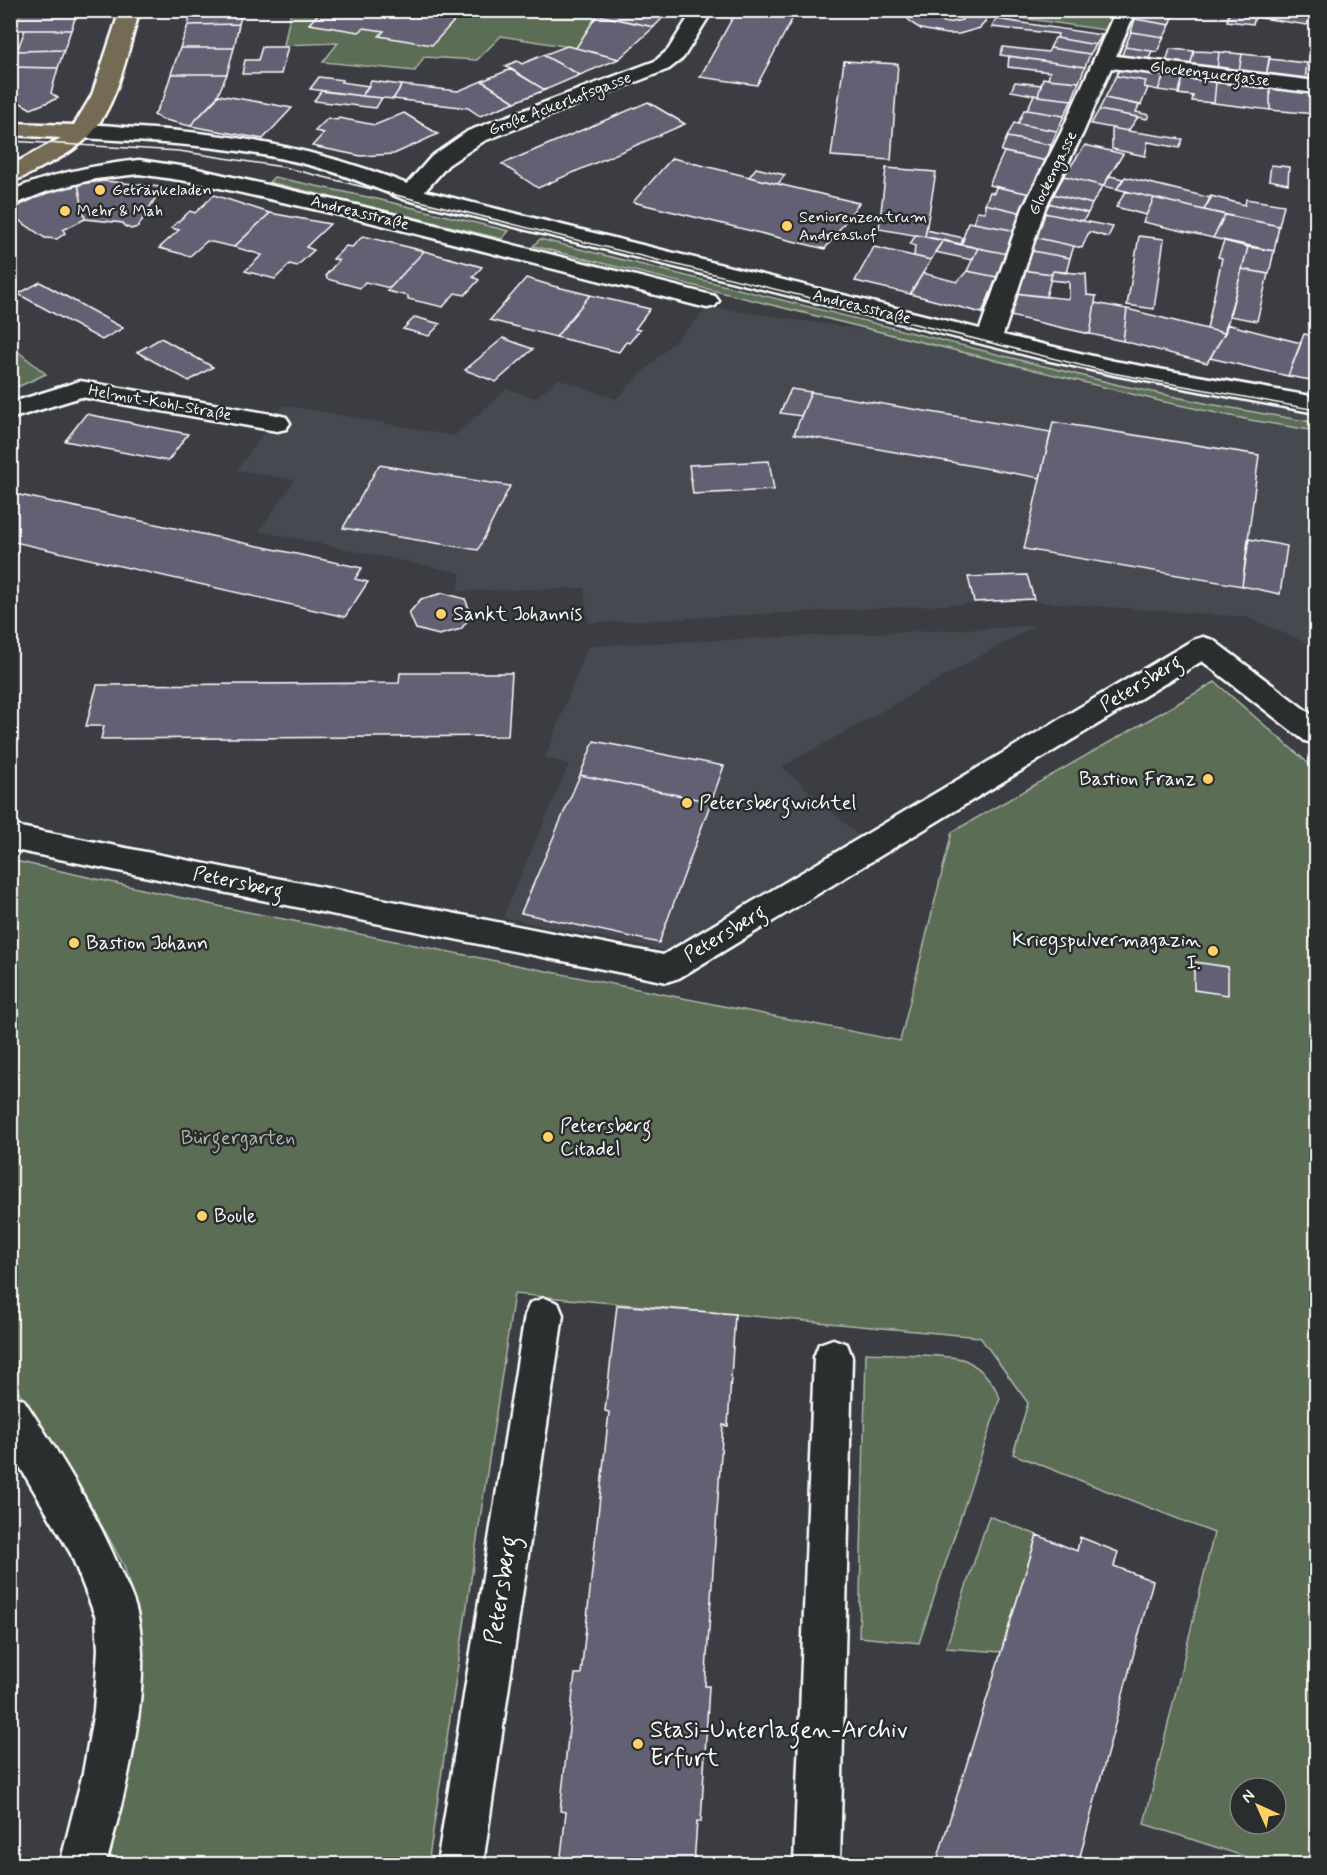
<svg xmlns="http://www.w3.org/2000/svg" width="1327" height="1875" font-family="Mynerve,sans-serif">
	<style>
		.built { fill: #474851 }
		.green { fill: #5b6d56; stroke: #adb6aa; stroke-width: 1.5; fill-rule: evenodd }
		.building { fill: #646173; stroke: #fff; stroke-width: 1.5 }
		.lines { fill: none; stroke-linecap: round; stroke-linejoin: round }
		.minor-casing { stroke: #fff; stroke-width: 5 }
		.major-casing { stroke: #fff; stroke-width: 5 }
		.minor { fill: #2a2d2e; fill-rule: evenodd }
		.major { fill: #746b52; fill-rule: evenodd }
		.tram { stroke: #fff; stroke-width: 1.5 }
		.poi-dot { fill: #ffd166; stroke: #2a2d2e; stroke-width: 2 }
		.labels { text-anchor: middle; dominant-baseline: central; stroke-width: 5; stroke-linejoin: round; paint-order: stroke }
		.far-street-label { font-size: 16px; fill: #fff; stroke: #2a2d2e }
		.far-poi-label { font-size: 16px; fill: #fff; stroke: #2a2d2e; text-anchor: start }
		.poi-label { font-size: 20px; fill: #fff; stroke: #2a2d2e; text-anchor: start }
		.street-label { font-size: 20px; fill: #fff; stroke: #2a2d2e }
		.park-label { font-size: 20px; fill: #adb6aa; stroke: #2a2d2e }
		.near-street-label { font-size: 24px; fill: #fff; stroke: #2a2d2e }
		.near-poi-label { font-size: 24px; fill: #fff; stroke: #2a2d2e; text-anchor: start }
	</style>
	<rect width="100%" height="100%" fill="#3b3d43"/>
	<filter id="ink" filterUnits="userSpaceOnUse"><feTurbulence type="fractalNoise" baseFrequency=".0167" numOctaves="2"/><feDisplacementMap in="SourceGraphic" scale="12" xChannelSelector="R" yChannelSelector="G"/><feConvolveMatrix kernelMatrix="1 2 1 2 8 2 1 2 1" color-interpolation-filters="sRGB"/></filter>
	<g filter="url(#ink)">
		<path class="built" d="M709 307 1105 365 1316 403V647L1247 617 1026 601 588 623 584 588 458 591 461 573 259 531 295 480 237 470 284 405 454 436 507 389 535 398 559 379 616 399Z
			M1034 626 782 767 861 838 667 951 503 917 569 764 545 758 588 646Z"/>
		<path class="green" d="M291 11H601L576 48 501 36 477 60 424 57 415 71 323 62 338 43 284 45Z
			M1025 11H1117L1105 30 1015 17Z
			M274 177 377 199 509 231 502 239 269 182Z
			M540 239 1119 385 1209 404 1316 423V431L1250 420 1160 401 533 246Z
			M10 346H11L46 374 11 390Z
			M1215 682 1316 770V1864H1268L1144 1824 1214 1533 1013 1454 1028 1403 980 1337 514 1294 428 1864H101L139 1711 141 1658 139 1618 124 1566 106 1533 11 1380V860L223 907 900 1041 952 832ZM1240 1788H1276V1824H1240Z
			M866 1353C883 1354 954 1354 965 1360 981 1368 993 1381 1000 1398L919 1643 859 1637Z
			M989 1516 1037 1535 1001 1652 946 1648Z"/>
		<path class="building" d="M21 10H78L71 30H12Z
			M192 10H243L239 24 188 25Z
			M322 10H381L377 14 397 17 403 10H408L456 19 432 45 379 36 384 31 364 28 359 32 309 24Z
			M601 10H670L654 27 597 15Z
			M737 10H797L757 85 700 77Z
			M907 10H931L930 16 932 18 947 23 962 20 964 15 960 10 990 11 985 22 980 28 959 34H946L921 29 913 24 907 18Z
			M1138 10H1170L1167 16Z
			M1230 10H1257L1253 24 1227 21Z
			M1257 10H1312L1307 25 1255 17Z
			M1138 11 1167 16 1173 17 1170 25 1135 19Z
			M597 15 654 27 619 59 576 48Z
			M996 19 1102 35 1096 45 1057 38 1058 34 992 27Z
			M1135 19 1170 25 1164 37 1131 32Z
			M239 24 234 48H180L188 25Z
			M25 30H71L64 50 17 51Z
			M1131 32 1164 37 1157 52 1125 47Z
			M1055 38H1057L1096 45 1090 54 1050 48Z
			M567 46 576 48 619 59 580 75 543 55Z
			M262 47H288L281 74H242L245 60H258Z
			M1003 47 1048 52 1050 48 1090 54 1085 67 1000 55Z
			M1125 47 1152 51 1147 64 1120 60Z
			M180 48H234L227 74H171Z
			M1170 49 1194 51 1190 67 1165 65Z
			M64 50 58 68 10 67 17 51Z
			M1194 51 1219 52 1217 70 1190 67Z
			M1219 52 1242 54 1239 72 1217 70Z
			M1242 54 1270 57 1266 76 1239 72Z
			M543 55 580 75 545 90 505 66 517 61 522 64Z
			M1009 56 1085 67 1079 82 1048 79 1050 72 1008 67Z
			M1269 59 1307 63 1305 80 1266 76Z
			M844 61 898 64 891 160 831 156Z
			M1307 63 1316 64V81L1305 80Z
			M10 67 58 68 51 93 58 98 31 109 19 102H10Z
			M1120 68 1164 75 1158 90 1144 87 1146 81 1116 76Z
			M511 69 545 90 515 102 482 81Z
			M171 74H227L216 99 190 126 161 119 154 115 164 97Z
			M1164 75 1183 78 1179 93 1158 90Z
			M1116 76 1146 81 1144 87 1148 88 1141 105 1105 98Z
			M319 77 343 80 341 82 369 86 362 96 310 89Z
			M1043 78 1048 79 1079 82 1072 100 1038 96Z
			M1183 78 1216 82 1214 103 1192 101 1193 96 1178 94Z
			M371 81 402 85 393 99 362 96Z
			M482 81 515 102 480 116 468 108 393 99 402 85 458 91Z
			M1015 82 1041 85 1038 96 1011 91Z
			M1216 82 1270 86V110L1214 103Z
			M1270 86 1316 92V114L1270 110Z
			M321 91 362 96 382 98 376 108 314 101Z
			M219 95 265 103 292 108 263 139 190 126Z
			M1034 95 1038 96 1072 100 1064 116 1027 110Z
			M1105 98 1139 105 1136 112 1149 115 1147 119 1099 110Z
			M648 102 685 124 538 188 502 164Z
			M1024 110H1027L1064 116 1057 131 1018 124Z
			M1099 110 1138 117 1128 131 1091 124Z
			M404 113 438 134 394 154 361 156 312 146 324 133 315 131 328 118 337 120 339 118 375 125Z
			M1014 123 1018 124 1057 131 1051 145 1007 137Z
			M1112 128 1128 131 1183 139 1179 148 1148 142 1145 156 1112 149Z
			M1007 137 1051 145 1047 161 1001 151Z
			M1085 145 1123 154 1103 186 1064 176Z
			M1004 152 1047 161 1031 194 989 185Z
			M672 158 778 184 859 203 825 249 633 202Z
			M1271 165 1289 167 1288 184 1269 180Z
			M756 168 785 175 778 184 749 177Z
			M886 168 936 172 925 237 879 229Z
			M1064 176 1103 186 1092 204 1053 194Z
			M1110 176 1123 179 1117 189 1103 186Z
			M1125 177 1211 198 1204 210 1117 189Z
			M105 181 162 187 138 227 131 229 124 226 123 223 85 219 78 184Z
			M78 184 85 219 63 230 65 233 57 239 45 238 10 214V210L54 189Z
			M996 187 1031 194 1023 213 985 204 990 192 994 193Z
			M1126 191 1154 198 1146 215 1116 207Z
			M1053 194 1092 204 1088 213 1048 203Z
			M214 195 270 213 234 247 207 241 190 256 159 248 179 230 171 228 190 211 195 213Z
			M1211 196 1245 205 1246 199 1284 205 1279 226 1204 210Z
			M1154 198 1204 210 1225 215 1213 238 1143 222Z
			M1048 203 1088 213 1083 221 1044 213Z
			M985 204 1023 213 1017 231 974 223 977 211 985 212Z
			M270 213 330 224 306 247 314 250 297 266 290 264 275 279 245 271 262 255 234 247Z
			M1044 213 1113 227 1108 237 1089 232 1082 248 1033 237Z
			M1225 215 1279 226 1274 251 1213 238Z
			M968 222 1017 231 1008 254 961 245Z
			M926 230 964 238 961 245 925 237Z
			M916 235 943 240 931 260 914 256 915 246 910 244Z
			M363 236 424 251 390 288 365 282 360 288 327 279 326 275 339 260 333 259 346 246 352 247Z
			M1139 236 1164 239 1154 309 1127 305Z
			M1033 237 1074 246 1070 258 1027 250Z
			M943 240 978 248 972 260 935 252Z
			M1224 241 1248 247 1225 333 1207 329 1222 258 1218 257Z
			M874 247 931 260 910 294 855 281Z
			M1248 247 1274 251 1269 274 1242 269Z
			M978 248 1008 254 997 277 967 271Z
			M1027 250 1070 258 1066 273 1053 271 1052 274 1021 270Z
			M424 251 482 267 473 277 479 280 465 295 455 293 443 307 408 299V296L387 291Z
			M1242 269 1268 274 1257 321 1229 316Z
			M1021 270 1052 274 1046 297 1014 293Z
			M967 271 997 277 982 313 910 294 923 273 957 282Z
			M1053 271 1086 274 1087 295 1096 296 1090 334 1006 315 1014 293 1069 299V282L1050 280Z
			M526 278 553 286 590 295 556 337 490 320Z
			M40 282 123 328 102 340 18 294Z
			M590 295 650 309 635 329 640 330 629 343 626 342 619 352 556 337Z
			M1095 303 1127 309 1123 341 1090 334Z
			M1127 309 1207 329 1225 333 1207 363 1123 341Z
			M415 317 440 324 429 336 403 329Z
			M1226 324 1301 343 1288 376 1210 358 1225 333Z
			M1304 334 1316 336V381L1288 376Z
			M161 338 213 367 189 381 137 352Z
			M503 338 533 349 496 382 465 370Z
			M791 389 811 392 801 416 780 413Z
			M811 392 1051 432 1040 478 794 434Z
			M86 414 188 434 168 461 65 441Z
			M1053 422 1259 455 1242 586 1024 549Z
			M769 461 774 490 693 494 689 465Z
			M379 465 510 486 478 550 343 528Z
			M10 493 362 568 355 579 368 582 345 617 10 541Z
			M1249 539 1287 546 1280 594 1242 586Z
			M1027 575 1034 599 974 602 968 577Z
			M443 593 465 599 472 615 461 629 439 635 416 629 409 613 421 599Z
			M400 673H512L508 736 101 739 104 726H86L97 685 399 683Z
			M594 741 724 766 711 802 580 775Z
			M580 775 711 802 659 943 521 913Z
			M1194 962 1228 967V995L1194 990Z
			M617 1305 735 1314 728 1426 723 1425 705 1686H709L701 1822 697 1821 694 1864H560L566 1812 560 1811 575 1674H581L609 1412 605 1411Z
			M1037 1535 1077 1551 1080 1537 1118 1552 1114 1566 1153 1581 1078 1864H936Z"/>
		<g class="lines">
			<defs>
				<path id="minor" d="M693 10H713L683 58 669 69 484 141 448 165 425 191 980 329 1023 208 1061 133 1116 10H1136L1116 56 1316 81V93L1111 68 1083 133 1045 208 1003 335 1114 361 1316 397V413L1114 375 1046 360 403 199C373 187 344 174 313 166 237 146 159 142 81 138L73 137 70 132 73 127C93 122 117 127 138 128 230 133 320 149 407 184L432 156 468 131 655 61 668 50Z
					M139 160 193 168 360 206 715 296 719 301 715 306 707 308 358 219 193 182 139 174 95 179 48 191 10 206V191C52 173 95 165 139 160Z
					M80 381 277 415 286 417 290 423 286 429 277 431 81 397 10 419V403Z
					M1203 637 1213 640 1316 718V744L1305 741 1202 661 679 978 667 982 10 849V825L663 955 1193 640Z
					M544 1298 558 1303 563 1315 483 1864H437L525 1315 530 1303Z
					M833 1339 847 1344 852 1357 840 1864H794L814 1357 819 1344Z
					M10 1395 24 1400C60 1455 95 1510 120 1570 126 1584 134 1598 137 1613 154 1684 125 1794 106 1864H60L83 1773 94 1711 98 1649 96 1618 71 1554 10 1450Z"/>
				<path id="major" d="M120 10H140C127 51 119 103 90 135 78 148 61 158 44 166 33 172 22 179 10 182V166L61 138 10 135V123L74 125 92 95Z"/>
			</defs>
			<use href="#minor" class="minor-casing"/>
			<use href="#major" class="major-casing"/>
			<use href="#minor" class="minor"/>
			<use href="#major" class="major"/>
			<path class="tram" d="M10 141 179 151 283 167 1112 373 1316 410"/>
		</g>
	</g>
	<g class="poi-dot">
		<circle cx="100" cy="190" r="6"/>
		<circle cx="65" cy="211" r="6"/>
		<circle cx="787" cy="226" r="6"/>
		<circle cx="441" cy="614" r="6"/>
		<circle cx="1208" cy="779" r="6"/>
		<circle cx="687" cy="803" r="6"/>
		<circle cx="74" cy="943" r="6"/>
		<circle cx="1213" cy="951" r="6"/>
		<circle cx="548" cy="1137" r="6"/>
		<circle cx="202" cy="1216" r="6"/>
		<circle cx="638" cy="1744" r="6"/>
	</g>
	<g class="labels">
		<g class="far-street-label">
			<text transform="translate(1210 74) rotate(7)">Glockenquergasse</text>
			<text transform="translate(560 104) rotate(-21)">Große Ackerhofsgasse</text>
			<text transform="translate(1053 173) rotate(-64)">Glockengasse</text>
			<text transform="translate(360 213) rotate(14)">Andreasstraße</text>
			<text transform="translate(862 307) rotate(14)">Andreasstraße</text>
			<text transform="translate(160 403) rotate(10)">Helmut-Kohl-Straße</text>
		</g>
		<g class="far-poi-label">
			<text x="112" y="190">Getränkeladen</text>
			<text x="77" y="211">Mehr &amp; Mah</text>
			<text x="799" y="217">Seniorenzentrum<tspan x="799" dy="18">Andreashof</tspan></text>
		</g>
		<g class="poi-label">
			<text x="453" y="614">Sankt Johannis</text>
			<text x="1196" y="779" text-anchor="end">Bastion Franz</text>
			<text x="699" y="803">Petersbergwichtel</text>
			<text x="1201" y="940" text-anchor="end">Kriegspulvermagazin<tspan x="1201" dy="23">I.</tspan></text>
			<text x="86" y="943">Bastion Johann</text>
			<text x="560" y="1126">Petersberg<tspan x="560" dy="23">Citadel</tspan></text>
			<text x="214" y="1216">Boule</text>
		</g>
		<g class="street-label">
			<text transform="translate(1141 684) rotate(-31)">Petersberg</text>
			<text transform="translate(238 883) rotate(12)">Petersberg</text>
			<text transform="translate(725 934) rotate(-31)">Petersberg</text>
		</g>
		<g class="park-label">
			<text x="238" y="1138">Bürgergarten</text>
		</g>
		<g class="near-street-label">
			<text transform="translate(502 1590) rotate(-81)">Petersberg</text>
		</g>
		<g class="near-poi-label">
			<text x="650" y="1730">Stasi-Unterlagen-Archiv<tspan x="650" dy="28">Erfurt</tspan></text>
		</g>
	</g>
	<rect width="1327" height="1875" fill="none" stroke="#2a2d2e" stroke-width="36"/>
	<rect x="18" y="18" width="1291" height="1839" fill="none" stroke="#fff" stroke-width="2" filter="url(#ink)"/>
	<g transform="translate(1258 1806) rotate(315)"><circle r="28" fill="#2a2d2e" stroke="#7f8182" stroke-width="1.5"/>
	<path d="M0-4.5L10 22L0 15L-10 22Z" fill="#ffd166"/>
	<text y="-9" font-size="16" font-weight="bold" text-anchor="middle" fill="#ffffff">N</text>
	</g>
</svg>
